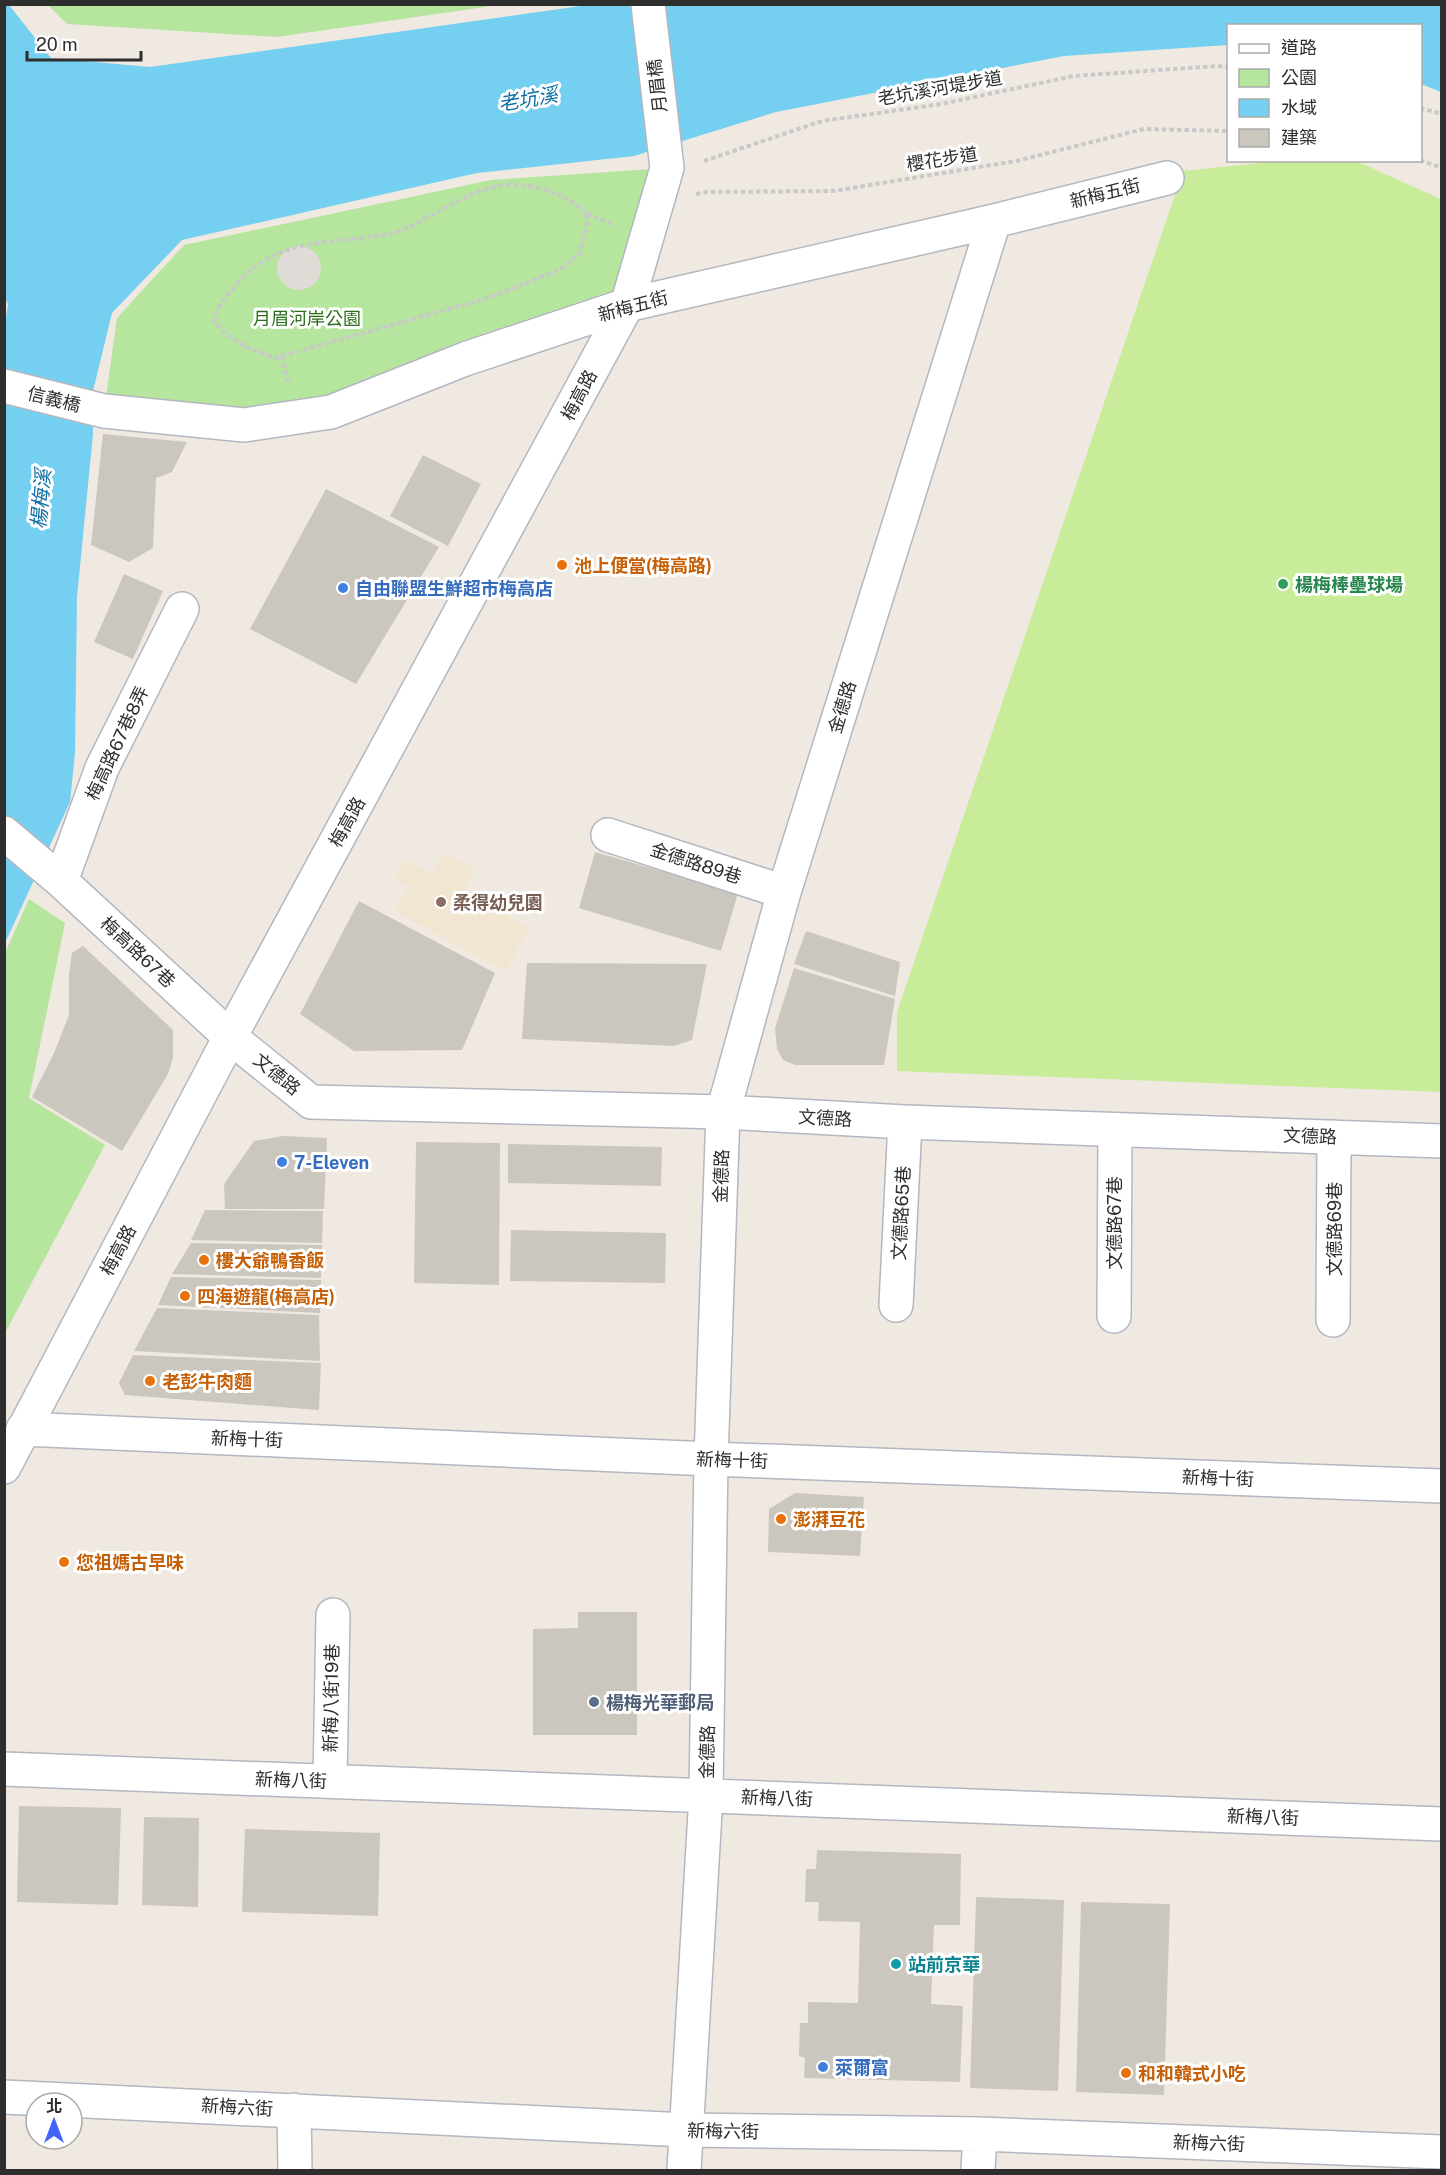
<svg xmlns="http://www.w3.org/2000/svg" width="1446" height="2175" font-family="'Public Sans','Noto Sans TC',sans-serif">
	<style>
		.education { fill: #f0e6d1 }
		.green { fill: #b6e59e }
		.pitch { fill: #c9ec9a }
		.plaza { fill: #dfdcd8 }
		.water { fill: #75cff0 }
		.building { fill: #cbc7bf }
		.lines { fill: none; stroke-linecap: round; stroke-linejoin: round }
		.minor-casing { stroke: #b4b7c1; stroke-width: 36 }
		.path { stroke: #c9c9c9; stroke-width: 4; stroke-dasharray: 4.5 3; stroke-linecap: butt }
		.minor { stroke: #fff; stroke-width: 33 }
		.food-dot { fill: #e8710a; stroke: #fff; stroke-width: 2 }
		.leisure-dot { fill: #2e9e5b; stroke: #fff; stroke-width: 2 }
		.shop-dot { fill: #3f7fe0; stroke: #fff; stroke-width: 2 }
		.education-dot { fill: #8d6e63; stroke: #fff; stroke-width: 2 }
		.service-dot { fill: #5c6f8a; stroke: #fff; stroke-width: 2 }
		.culture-dot { fill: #0f9aa8; stroke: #fff; stroke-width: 2 }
		.labels { text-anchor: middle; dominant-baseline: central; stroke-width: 6; stroke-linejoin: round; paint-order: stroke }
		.street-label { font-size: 18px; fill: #2e2e2e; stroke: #fff }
		.park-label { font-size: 18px; fill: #2c6e1b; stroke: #fff }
		.food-label { font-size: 18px; font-weight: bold; fill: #c56008; stroke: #fff; text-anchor: start }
		.leisure-label { font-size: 18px; font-weight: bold; fill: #27864d; stroke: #fff; text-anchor: start }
		.shop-label { font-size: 18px; font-weight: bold; fill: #366cbe; stroke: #fff; text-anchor: start }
		.education-label { font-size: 18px; font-weight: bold; fill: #785e54; stroke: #fff; text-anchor: start }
		.service-label { font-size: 18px; font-weight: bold; fill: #4e5e75; stroke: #fff; text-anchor: start }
		.culture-label { font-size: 18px; font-weight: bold; fill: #0d838f; stroke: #fff; text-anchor: start }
		.water-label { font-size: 20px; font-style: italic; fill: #0d6fa3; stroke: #fff }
	</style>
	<rect width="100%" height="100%" fill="#efe9e1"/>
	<path class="education" d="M444 852 475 869 463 892 529 927 506 971 395 912 408 887 395 879 406 859 432 873Z"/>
	<path class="green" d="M48 5H499L277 37 67 24Z
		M667 168 627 305 331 412 104 411 117 318 184 245 491 180Z
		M29 899 65 923 29 1098 105 1145 5 1333V953Z"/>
	<path class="pitch" d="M1280 161H1356L1441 199V1092L897 1071V1012L1183 171Z"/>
	<path class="plaza" d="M277 268a22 22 0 1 1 44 0a22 22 0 1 1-44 0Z"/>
	<path class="water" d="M595 4 1441 5V92L1421 84 1420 26H1228V45L1064 56 776 112 634 156 477 173 182 240 112 313 93 391V434L77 597 75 753 70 802 5 943 4 332 8 304 4 296 5 5H9L51 58 150 67Z"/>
	<path class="building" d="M103 434 187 442 172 472 156 478 153 548 129 562 91 545Z
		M423 455 481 484 448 546 390 516Z
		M326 489 439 547 356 684 250 629Z
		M124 574 163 591 133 659 94 642Z
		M595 852 738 893 721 951 579 908Z
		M359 901 495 973 462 1050 354 1051 300 1014Z
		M806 931 900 962 895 996 794 964Z
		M83 946 173 1030V1058L168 1074 122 1151 32 1097 54 1053 69 1015V976L72 953Z
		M527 963 707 964 692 1040 674 1046 522 1039Z
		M794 968 895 999 884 1065H795L783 1060 777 1049 775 1028Z
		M283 1136 327 1138 324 1209H225L224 1184 254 1141Z
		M416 1142 500 1143 499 1285 414 1283Z
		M508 1144 662 1147 661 1186 508 1183Z
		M205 1210 323 1211 322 1243 191 1240Z
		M511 1230 666 1233 665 1283 510 1281Z
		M191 1243 322 1245 321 1278 172 1274Z
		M171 1277 321 1280 320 1313 158 1305Z
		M157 1308 319 1315 320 1361 134 1351Z
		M133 1355 321 1363 319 1410 125 1395 119 1383Z
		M795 1493 864 1497 860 1556 768 1552 769 1509Z
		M578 1612H637V1735H533V1629L578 1628Z
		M19 1806 121 1808 118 1905 17 1902Z
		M144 1817 199 1818 198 1907 142 1905Z
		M245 1829 380 1833 378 1916 242 1912Z
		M817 1850 961 1854 960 1925H934L931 2004 963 2006 960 2082 804 2078 805 2058 799 2056 800 2023H808V2002L858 2003 860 1922 818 1921 819 1902H805L806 1869H816Z
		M976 1897 1064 1900 1058 2091 970 2088Z
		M1081 1902 1170 1904 1164 2095 1076 2092Z"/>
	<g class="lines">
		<defs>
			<path id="minor" d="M4 386 104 411 244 425 331 412 465 359 627 305 994 221 1167 178
				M4 833 61 881 230 1037 311 1102 723 1112 905 1122 1442 1141
				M608 835 784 892
				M61 881 102 768 182 609
				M896 1305 905 1122
				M1114 1316 1115 1130
				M1333 1320 1334 1137
				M23 1429 711 1459 1442 1486
				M4 1467 230 1037 627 305 667 168 648 4
				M4 1769 1442 1824
				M330 1781 333 1615
				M4 2097 686 2130 980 2134 1442 2152
				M294 2110 295 2170
				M684 2170 706 1795 711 1459 723 1112 784 892 994 221
				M978 2170 980 2134"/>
		</defs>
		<use href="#minor" class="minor-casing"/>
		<path class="path" d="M1420 108 1442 114
			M1420 160 1442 168
			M704 161 822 121 941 104 1074 76 1217 66 1228 67
			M696 194 707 192 833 191 1016 161 1144 129 1228 131
			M586 213C562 191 526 180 493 187 475 191 455 203 439 211 424 219 406 231 389 234 331 245 278 235 235 286 225 298 217 306 214 320 229 342 250 349 275 358L488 298 559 270 579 255 587 225 586 213 612 224
			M282 356 288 382"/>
		<use href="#minor" class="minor"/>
	</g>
	<g class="food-dot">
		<circle cx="562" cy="565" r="6"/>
		<circle cx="204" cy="1260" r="6"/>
		<circle cx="185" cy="1296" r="6"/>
		<circle cx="150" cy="1381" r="6"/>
		<circle cx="781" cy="1519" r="6"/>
		<circle cx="64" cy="1562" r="6"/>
		<circle cx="1126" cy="2073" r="6"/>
	</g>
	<circle class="leisure-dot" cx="1283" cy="584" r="6"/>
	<g class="shop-dot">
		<circle cx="343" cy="588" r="6"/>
		<circle cx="282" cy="1162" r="6"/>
		<circle cx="823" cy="2067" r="6"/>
	</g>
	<circle class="education-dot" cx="441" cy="902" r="6"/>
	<circle class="service-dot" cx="594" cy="1702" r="6"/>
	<circle class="culture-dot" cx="896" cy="1964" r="6"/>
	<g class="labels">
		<g class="street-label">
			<text transform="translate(657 86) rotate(-97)">月眉橋</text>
			<text transform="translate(940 88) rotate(-10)">老坑溪河堤步道</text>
			<text transform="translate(942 159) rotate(-9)">櫻花步道</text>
			<text transform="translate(1105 193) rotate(-14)">新梅五街</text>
			<text transform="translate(633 306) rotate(-15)">新梅五街</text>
			<text transform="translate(579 395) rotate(-62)">梅高路</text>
			<text transform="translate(54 399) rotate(14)">信義橋</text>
			<text transform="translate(842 707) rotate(-73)">金德路</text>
			<text transform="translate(117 743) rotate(-65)">梅高路67巷8弄</text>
			<text transform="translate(347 822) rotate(-61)">梅高路</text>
			<text transform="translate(696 863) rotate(18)">金德路89巷</text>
			<text transform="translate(138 952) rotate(43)">梅高路67巷</text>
			<text transform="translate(277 1074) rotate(39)">文德路</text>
			<text transform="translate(825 1118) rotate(3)">文德路</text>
			<text transform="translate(1310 1136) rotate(2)">文德路</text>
			<text transform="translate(721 1176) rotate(-88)">金德路</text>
			<text transform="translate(901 1213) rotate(-87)">文德路65巷</text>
			<text transform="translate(1114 1223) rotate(-90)">文德路67巷</text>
			<text transform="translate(1334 1229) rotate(-90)">文德路69巷</text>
			<text transform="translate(118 1250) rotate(-62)">梅高路</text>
			<text transform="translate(247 1439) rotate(2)">新梅十街</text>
			<text transform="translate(732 1460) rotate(2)">新梅十街</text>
			<text transform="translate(1218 1478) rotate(2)">新梅十街</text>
			<text transform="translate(331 1698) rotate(-89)">新梅八街19巷</text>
			<text transform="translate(707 1752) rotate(-89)">金德路</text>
			<text transform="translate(291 1780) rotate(2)">新梅八街</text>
			<text transform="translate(777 1798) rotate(2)">新梅八街</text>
			<text transform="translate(1263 1817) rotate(2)">新梅八街</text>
			<text transform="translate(237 2107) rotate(3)">新梅六街</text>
			<text transform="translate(723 2131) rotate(1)">新梅六街</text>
			<text transform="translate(1209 2143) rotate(2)">新梅六街</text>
		</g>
		<g class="park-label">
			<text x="307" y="318">月眉河岸公園</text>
		</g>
		<g class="food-label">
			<text x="574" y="565">池上便當(梅高路)</text>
			<text x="216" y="1260">樓大爺鴨香飯</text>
			<text x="197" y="1296">四海遊龍(梅高店)</text>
			<text x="162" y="1381">老彭牛肉麵</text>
			<text x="793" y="1519">澎湃豆花</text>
			<text x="76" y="1562">您祖媽古早味</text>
			<text x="1138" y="2073">和和韓式小吃</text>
		</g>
		<g class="leisure-label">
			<text x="1295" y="584">楊梅棒壘球場</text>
		</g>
		<g class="shop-label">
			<text x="355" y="588">自由聯盟生鮮超市梅高店</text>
			<text x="294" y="1162">7-Eleven</text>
			<text x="835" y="2067">萊爾富</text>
		</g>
		<g class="education-label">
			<text x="453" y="902">柔得幼兒園</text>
		</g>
		<g class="service-label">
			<text x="606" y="1702">楊梅光華郵局</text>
		</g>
		<g class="culture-label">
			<text x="908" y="1964">站前京華</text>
		</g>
		<g class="water-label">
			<text transform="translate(528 99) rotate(-10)">老坑溪</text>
			<text transform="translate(41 499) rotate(-85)">楊梅溪</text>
		</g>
	</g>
	<rect width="1446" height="2175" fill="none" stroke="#2e2e2e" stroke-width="12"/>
	<rect x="1227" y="24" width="195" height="138" fill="#ffffff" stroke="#ababab" stroke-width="1.5"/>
	<rect x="1239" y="44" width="30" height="9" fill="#ffffff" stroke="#ababab" stroke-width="1.5"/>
	<text x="1281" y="54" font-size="18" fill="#2e2e2e">道路</text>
	<rect x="1239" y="69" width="30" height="18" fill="#b6e59e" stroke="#ababab" stroke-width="1.5"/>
	<text x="1281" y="84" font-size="18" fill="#2e2e2e">公園</text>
	<rect x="1239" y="99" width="30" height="18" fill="#75cff0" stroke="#ababab" stroke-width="1.5"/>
	<text x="1281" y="114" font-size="18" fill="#2e2e2e">水域</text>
	<rect x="1239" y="129" width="30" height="18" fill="#cbc7bf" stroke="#ababab" stroke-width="1.5"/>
	<text x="1281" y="144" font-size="18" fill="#2e2e2e">建築</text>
	<g transform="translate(54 2121)"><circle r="28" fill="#ffffff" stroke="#ababab" stroke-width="1.5"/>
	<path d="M0-4.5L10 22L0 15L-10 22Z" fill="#4264fb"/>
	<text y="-9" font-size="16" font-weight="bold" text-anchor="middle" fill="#2e2e2e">北</text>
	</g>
	<path d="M27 51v9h114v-9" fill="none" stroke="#2e2e2e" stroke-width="3"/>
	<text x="36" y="51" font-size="18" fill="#2e2e2e" stroke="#ffffff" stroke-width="4.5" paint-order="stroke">20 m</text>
</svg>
